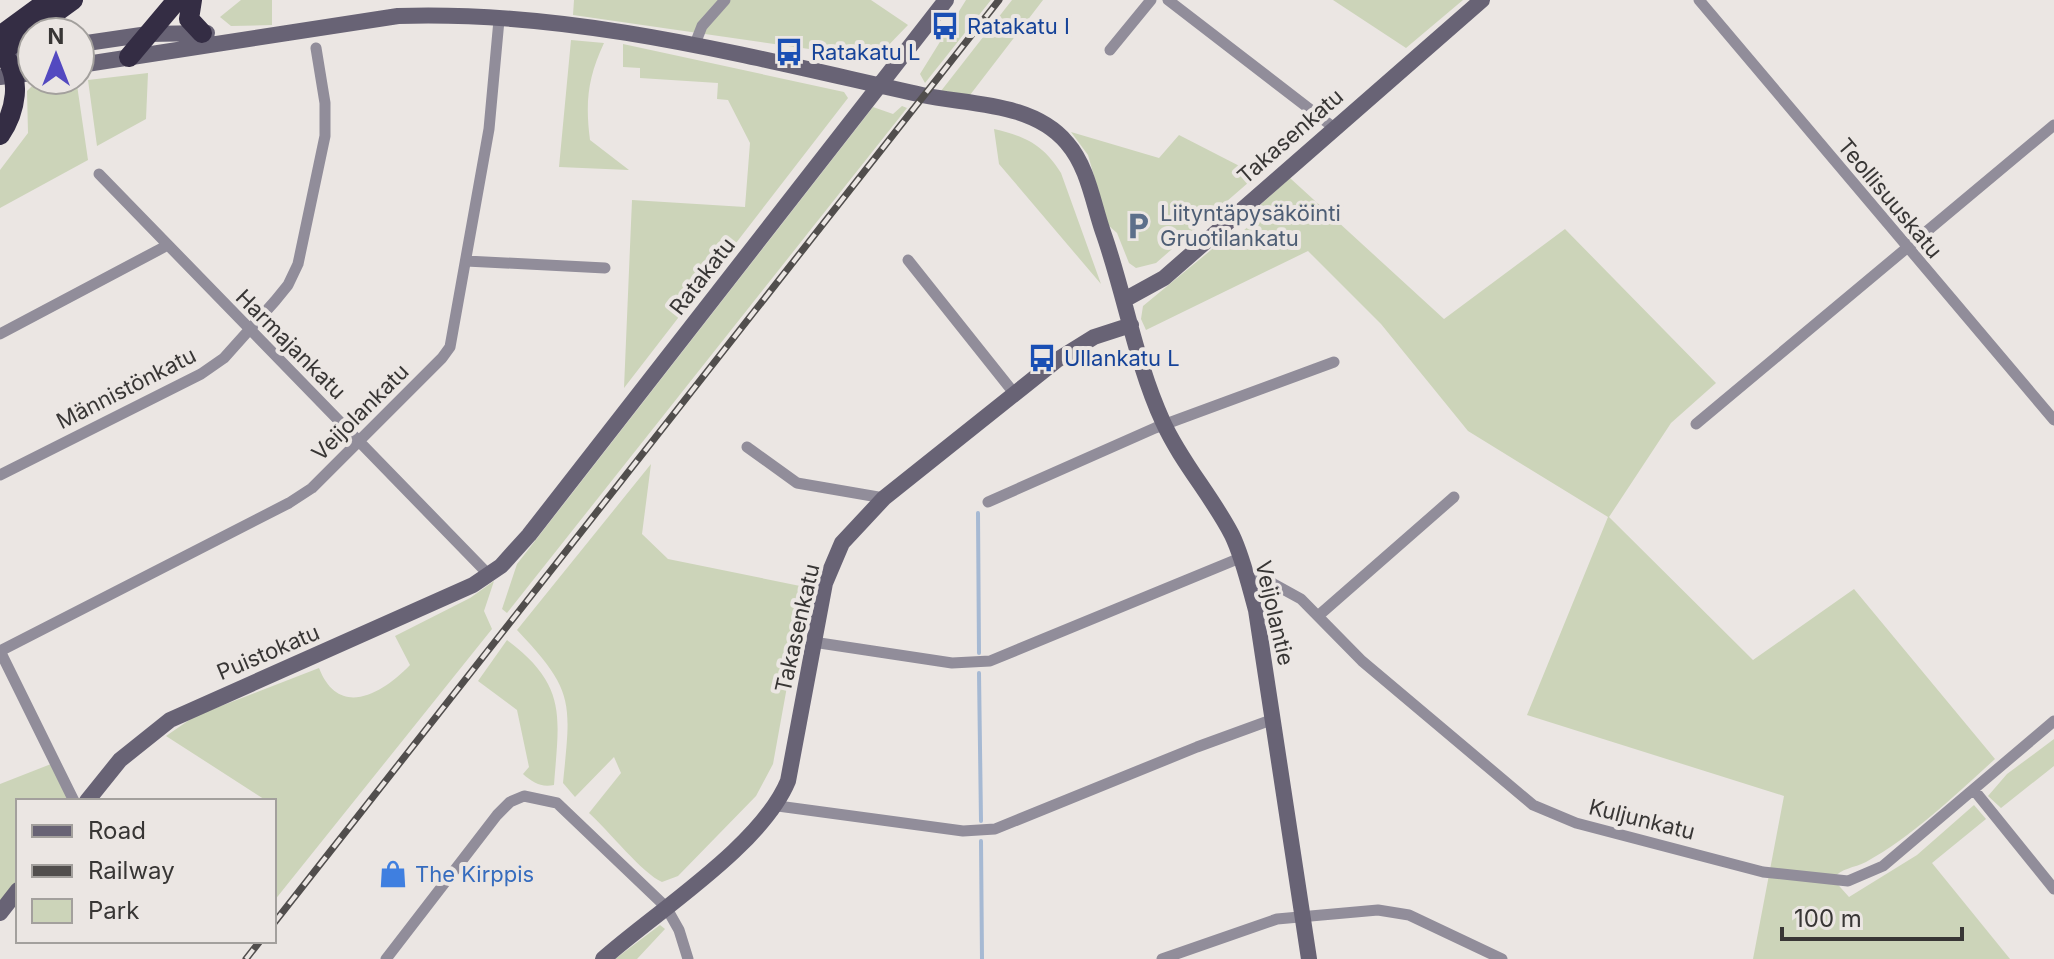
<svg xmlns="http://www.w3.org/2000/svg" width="2054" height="959" font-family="Inter,sans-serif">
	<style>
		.green { fill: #ccd4b9 }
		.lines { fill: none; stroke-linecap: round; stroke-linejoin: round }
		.stream { stroke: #a6b9d3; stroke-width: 4 }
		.street { stroke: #918d9a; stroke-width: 11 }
		.secondary { stroke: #686375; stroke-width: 16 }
		.highway { stroke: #342d44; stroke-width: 20 }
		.rail-casing { stroke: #514e4d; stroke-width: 7 }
		.rail { stroke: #ebe6e3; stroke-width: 4; stroke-dasharray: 12; stroke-linecap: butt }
		.labels { text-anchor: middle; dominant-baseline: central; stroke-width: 8; stroke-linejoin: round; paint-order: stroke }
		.transit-label { font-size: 22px; fill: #164399; stroke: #ebe6e3; text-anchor: start }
		.street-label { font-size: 22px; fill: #383635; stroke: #ebe6e3 }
		.service-label { font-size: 22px; fill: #4e5e75; stroke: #ebe6e3; text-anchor: start }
		.shop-label { font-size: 22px; fill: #366cbe; stroke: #ebe6e3; text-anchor: start }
	</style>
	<rect width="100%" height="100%" fill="#ebe6e3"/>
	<path class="green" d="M241 0H272V25L231 26 220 17Z
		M574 0H871L908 25 879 55H851L573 15Z
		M966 0H991L925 83 920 74Z
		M1012 0H1043L970 95 941 91Z
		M1333 0H1463L1406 48Z
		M571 40 604 43C588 77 585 102 590 140L629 170 559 167Z
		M623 44 844 92 848 98 624 388 632 200 745 207 750 143 728 100 717 99 718 83 640 78V68L623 67Z
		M148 73 146 119 97 146 88 80Z
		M72 80 77 85 88 160 0 208V170L28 133 27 91 32 86Z
		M902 106 907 108 507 613 502 609 517 564 873 107 893 114Z
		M994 129C1025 136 1044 145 1061 173L1101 284 999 164Z
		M1071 132 1159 158 1179 135 1257 175 1156 263 1136 268 1129 263 1117 233 1108 225 1088 155Z
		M1290 178 1444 319 1565 229 1716 383 1671 423 1609 517 1753 660 1854 589 1995 759C1955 795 1913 836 1866 862 1854 868 1841 868 1833 879L1849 897 1917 855 1974 805 1986 819 1932 863 2010 959H1753L1784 796 1527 715 1608 517 1468 431 1381 324 1308 251 1146 330 1141 319 1143 306 1228 236 1242 232 1251 224 1260 205Z
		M651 464 642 534 668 559 805 587 773 764 756 796 678 876 662 882C643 874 608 830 589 813L621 773 614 757 575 797 563 783C571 702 575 691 517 630Z
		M494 581 484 611 492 629 274 901V801H267L166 736 195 716 319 668C339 719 382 694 410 665L395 636 470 598Z
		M507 640C568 686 559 716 554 785 541 788 532 782 523 774L529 767 517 710 478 681Z
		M2054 739V766L2001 808 1988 796 2007 774Z
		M51 764 72 801H18V879L0 902V784Z
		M660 925 665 929 637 959H615Z"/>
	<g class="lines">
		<path class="stream" d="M978 513 979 653
			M979 673 981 821
			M981 841 982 959"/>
		<path class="street" d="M1168 0 1333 127
			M1699 0 2054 420
			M695 44 702 26 725 0
			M1110 50 1151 0
			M99 174 489 575
			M908 260 1014 393
			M466 261 605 268
			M0 334 166 246
			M1696 424 2054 125
			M747 447 797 483 884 498
			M0 475 201 374 224 358 275 301 288 285 298 264 325 136V103L316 48
			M988 502 1155 428 1334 362
			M1247 580 1272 583 1301 599 1362 661 1533 805 1576 823 1763 872 1848 881 1883 866 2054 721
			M1318 616 1454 497
			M813 642 952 663 990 661 1240 558
			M0 651 289 503 312 488 442 358 450 347 489 129 499 20
			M0 651 74 801
			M1974 790 2054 889
			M778 806 963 831 995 829 1197 747 1274 719
			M386 959 497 815 510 802 524 796 557 803 666 907 679 930 688 959
			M1162 959 1277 919 1378 910 1409 915 1502 959"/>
		<path class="secondary" d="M80 44 148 34 207 33
			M0 56 32 52
			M80 65 398 16C576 10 750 57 922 95 969 105 1033 102 1067 143 1088 167 1093 203 1103 232 1125 294 1135 361 1163 422 1181 462 1212 496 1232 535 1243 558 1249 585 1256 610L1309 959
			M0 77 32 73
			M1124 300 1164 278 1482 0
			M87 801 120 760 170 720 473 585 501 566 529 535 946 0
			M0 913 18 890
			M603 959C657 911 761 846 788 781L825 583 842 543 884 498 1057 360 1094 337 1131 325"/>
		<path class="highway" d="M192 0 189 19 202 33
			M0 36 49 0
			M0 53 73 0
			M129 57 177 0
			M0 135C16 111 22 79 4 55"/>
		<defs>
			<path id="rail" d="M274 923 999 0
				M246 959 260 941"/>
		</defs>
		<use href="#rail" class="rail-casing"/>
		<use href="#rail" class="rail"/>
	</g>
	<defs>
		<symbol id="bus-bare" viewBox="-9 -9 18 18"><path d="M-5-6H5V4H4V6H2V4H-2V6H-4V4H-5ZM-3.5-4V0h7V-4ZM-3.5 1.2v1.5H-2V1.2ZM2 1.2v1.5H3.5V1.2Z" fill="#1a4fb4" stroke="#ebe6e3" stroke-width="2.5" paint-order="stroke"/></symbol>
		<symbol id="parking-bare" viewBox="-9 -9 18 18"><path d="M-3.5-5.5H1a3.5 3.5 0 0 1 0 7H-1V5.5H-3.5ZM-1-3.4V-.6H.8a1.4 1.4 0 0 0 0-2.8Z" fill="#5c6f8a" stroke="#ebe6e3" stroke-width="2.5" paint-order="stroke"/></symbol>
		<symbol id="shop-bare" viewBox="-9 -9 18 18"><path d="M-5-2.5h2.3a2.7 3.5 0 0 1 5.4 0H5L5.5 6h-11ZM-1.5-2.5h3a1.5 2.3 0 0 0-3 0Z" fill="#3f7fe0" stroke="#ebe6e3" stroke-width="2.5" paint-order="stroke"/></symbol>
	</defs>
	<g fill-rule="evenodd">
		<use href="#bus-bare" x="925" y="6" width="40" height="40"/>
		<use href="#bus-bare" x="769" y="32" width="40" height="40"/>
		<use href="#parking-bare" x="1118" y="206" width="40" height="40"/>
		<use href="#bus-bare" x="1022" y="338" width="40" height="40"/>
		<use href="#shop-bare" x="373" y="854" width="40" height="40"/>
	</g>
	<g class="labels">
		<g class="transit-label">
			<text x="967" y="26">Ratakatu I</text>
			<text x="811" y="52">Ratakatu L</text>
			<text x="1064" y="358">Ullankatu L</text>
		</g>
		<g class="street-label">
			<text transform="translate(1290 136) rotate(-41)">Takasenkatu</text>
			<text transform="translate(1890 198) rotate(50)">Teollisuuskatu</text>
			<text transform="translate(702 276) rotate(-52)">Ratakatu</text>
			<text transform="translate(291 344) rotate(45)">Harmajankatu</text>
			<text transform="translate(126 388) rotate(-27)">Männistönkatu</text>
			<text transform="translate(360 412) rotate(-45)">Veijolankatu</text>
			<text transform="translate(1275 613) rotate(77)">Veijolantie</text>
			<text transform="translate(797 628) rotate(-77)">Takasenkatu</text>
			<text transform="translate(268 652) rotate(-23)">Puistokatu</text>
			<text transform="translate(1642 819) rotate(14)">Kuljunkatu</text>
		</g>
		<g class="service-label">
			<text x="1160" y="213">Liityntäpysäköinti<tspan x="1160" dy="25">Gruotilankatu</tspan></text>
		</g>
		<g class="shop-label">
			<text x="415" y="874">The Kirppis</text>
		</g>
	</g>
	<rect x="16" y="799" width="260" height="144" fill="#ebe6e3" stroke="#a3a09d" stroke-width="2"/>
	<rect x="32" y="825" width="40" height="12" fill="#686375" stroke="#a3a09d" stroke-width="2"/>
	<text x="88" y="839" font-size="24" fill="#383635">Road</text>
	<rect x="32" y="865" width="40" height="12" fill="#514e4d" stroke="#a3a09d" stroke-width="2"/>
	<text x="88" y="879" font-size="24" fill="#383635">Railway</text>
	<rect x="32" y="899" width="40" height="24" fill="#ccd4b9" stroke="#a3a09d" stroke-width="2"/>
	<text x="88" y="919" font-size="24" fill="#383635">Park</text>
	<g transform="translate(56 56)"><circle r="38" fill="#ebe6e3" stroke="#a3a09d" stroke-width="2"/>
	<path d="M0-6L14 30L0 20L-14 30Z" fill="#5349c0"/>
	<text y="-12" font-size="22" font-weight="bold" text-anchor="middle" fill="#383635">N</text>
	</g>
	<path d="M1782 927v12h180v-12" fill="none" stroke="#383635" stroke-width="4"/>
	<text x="1794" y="927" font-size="24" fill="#383635" stroke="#ebe6e3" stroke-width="6" paint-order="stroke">100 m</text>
</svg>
